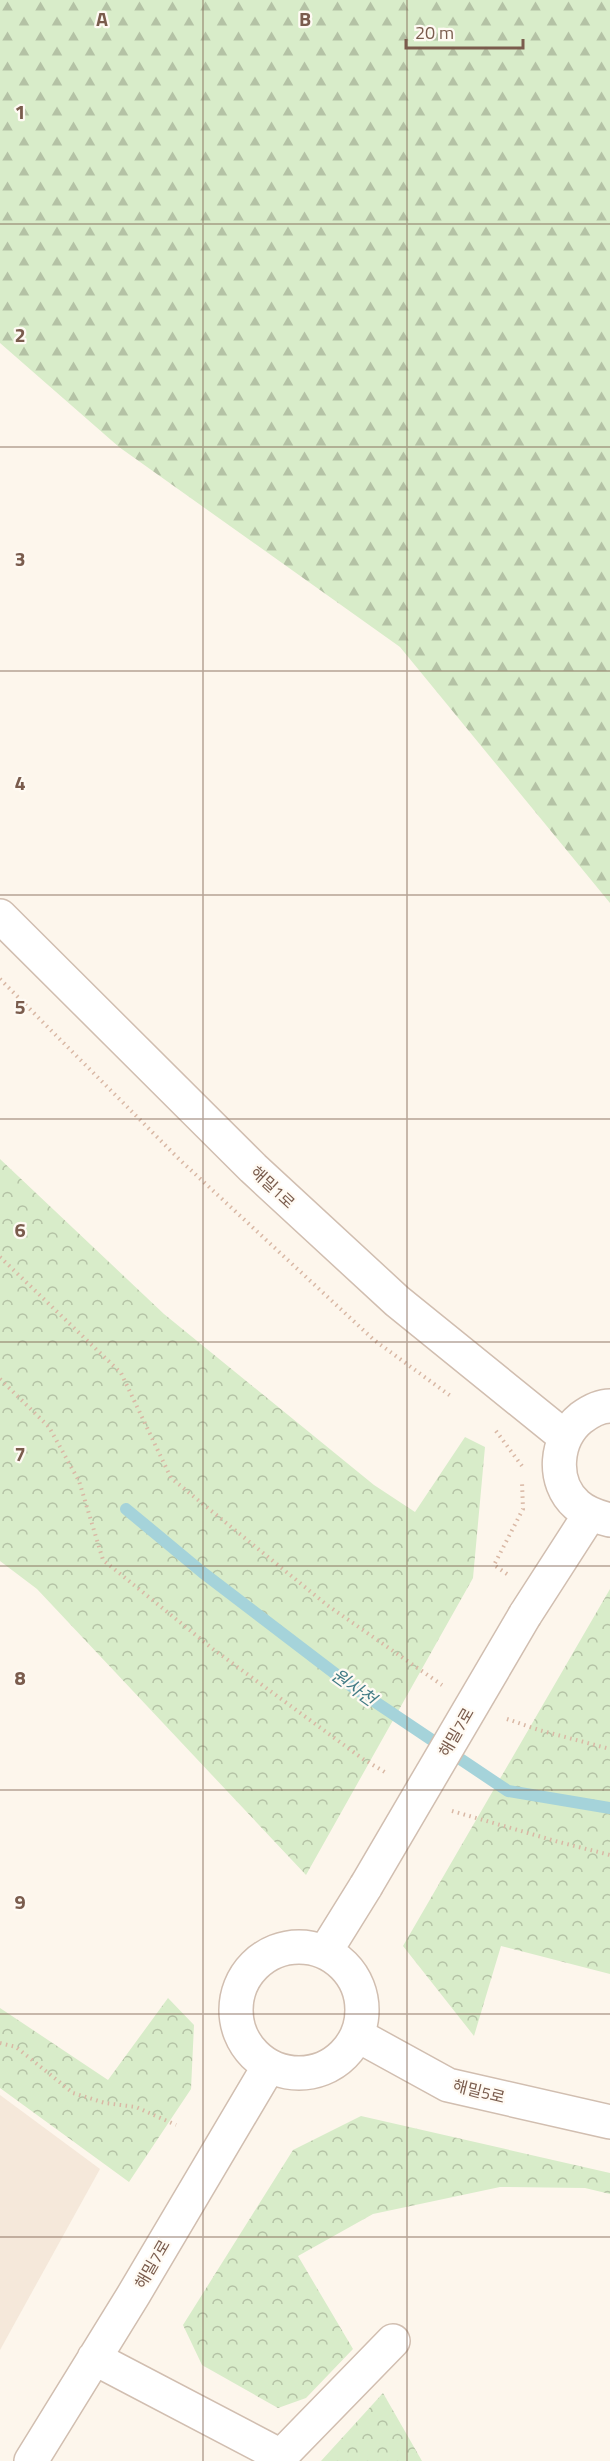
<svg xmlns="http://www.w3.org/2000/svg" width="610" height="2461" font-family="'Titillium Web','Noto Sans KR',sans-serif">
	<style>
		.residential { fill: #f5e8da }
		.forest { fill: url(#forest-firs) }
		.park { fill: url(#park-crowns) }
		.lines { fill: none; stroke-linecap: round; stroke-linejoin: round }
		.stream { stroke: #a5d3da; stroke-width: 12 }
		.minor-casing { stroke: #d1beb0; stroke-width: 36 }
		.path { stroke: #d9b8a5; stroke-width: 4; stroke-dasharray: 1.5 4.5; stroke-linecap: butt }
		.minor { stroke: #fff; stroke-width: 33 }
		.minor-bridge-casing { stroke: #d1beb0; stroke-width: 36; stroke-linecap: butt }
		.minor-bridge { stroke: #fff; stroke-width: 33 }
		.grid { fill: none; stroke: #7a5c4d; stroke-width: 1.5; stroke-opacity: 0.55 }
		.labels { text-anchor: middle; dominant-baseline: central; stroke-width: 4.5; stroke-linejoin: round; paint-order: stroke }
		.street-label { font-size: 16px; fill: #7a5c4d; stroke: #fffaf3 }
		.water-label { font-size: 18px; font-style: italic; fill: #437c86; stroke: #fffaf3 }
		.grid-label { font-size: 20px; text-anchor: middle; font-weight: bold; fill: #7a5c4d; stroke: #fffaf3; stroke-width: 4.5; stroke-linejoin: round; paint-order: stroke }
	</style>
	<defs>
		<pattern id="forest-firs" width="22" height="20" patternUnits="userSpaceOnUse" patternTransform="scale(1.5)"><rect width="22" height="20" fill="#d8ecc9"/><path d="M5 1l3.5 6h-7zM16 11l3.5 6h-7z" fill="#b4c2a5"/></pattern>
		<pattern id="park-crowns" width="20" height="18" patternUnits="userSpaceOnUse" patternTransform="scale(1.5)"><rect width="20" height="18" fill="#d8ecc9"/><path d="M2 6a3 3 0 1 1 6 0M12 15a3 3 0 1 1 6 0" fill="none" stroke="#b4c2a5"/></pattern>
	</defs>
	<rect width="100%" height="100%" fill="#fdf6ec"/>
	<path class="residential" d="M0 2095 100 2169 0 2350Z"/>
	<path class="forest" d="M0 0H610V903L400 647 119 447 0 343Z"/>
	<path class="park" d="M0 1159 164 1314 374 1485 415 1512 465 1437 485 1447 473 1578 306 1875 37 1589 0 1561Z
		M610 1589V1974L501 1946 474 2036 403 1946Z
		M168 1998 194 2025 191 2089 129 2182 0 2088V2008L108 2080Z
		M361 2116 610 2173V2194L585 2188 500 2187 373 2214 298 2256 353 2349 306 2398 278 2408 202 2365 183 2325 293 2150Z
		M383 2393 422 2461H321Z"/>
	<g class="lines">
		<path class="stream" d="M126 1509 202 1572 350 1685 508 1791 610 1808"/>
		<defs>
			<path id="minor" d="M0 916 253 1168 397 1301 565 1437
				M610 1406C599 1406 589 1412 581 1418 555 1439 551 1482 577 1505 586 1513 598 1517 610 1520
				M525 1615 590 1514
				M236 2010a63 63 0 1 1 126 0a63 63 0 1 1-126 0Z
				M325 1952 366 1886
				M357 2035 448 2085 610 2122
				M94 2358 281 2456 393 2341
				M31 2461 134 2294 269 2066"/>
		</defs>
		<use href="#minor" class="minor-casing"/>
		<path class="path" d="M0 979 180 1160 374 1340 452 1397
			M0 1257 121 1373 171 1478 327 1605 442 1685
			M0 1379 49 1427 79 1481 103 1560 213 1649 363 1759 388 1774
			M496 1431 522 1466
			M507 1574 494 1565 523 1509 522 1482
			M507 1719 539 1730 610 1749
			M452 1811 559 1842 610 1855
			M0 2043 16 2047 73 2093 105 2103 136 2107 176 2125"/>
		<use href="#minor" class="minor"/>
		<defs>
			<path id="minor-bridge" d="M366 1886 525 1615"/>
		</defs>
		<use href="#minor-bridge" class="minor-bridge-casing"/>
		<use href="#minor-bridge" class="minor-bridge"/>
	</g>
	<path class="grid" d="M203 0V2461M407 0V2461M0 224H610M0 447H610M0 671H610M0 895H610M0 1119H610M0 1342H610M0 1566H610M0 1790H610M0 2014H610M0 2237H610"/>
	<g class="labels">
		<g class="street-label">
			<text transform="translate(273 1187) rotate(43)">해밀1로</text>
			<text transform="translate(456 1732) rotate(-60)">해밀7로</text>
			<text transform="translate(479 2091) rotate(14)">해밀5로</text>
			<text transform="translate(152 2264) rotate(-60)">해밀7로</text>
		</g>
		<g class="water-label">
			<text transform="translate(354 1687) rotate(36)">원사천</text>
		</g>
	</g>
	<g class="grid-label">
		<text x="102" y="26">A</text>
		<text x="305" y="26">B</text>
		<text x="20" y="119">1</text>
		<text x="20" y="342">2</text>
		<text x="20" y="566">3</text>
		<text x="20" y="790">4</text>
		<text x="20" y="1014">5</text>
		<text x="20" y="1237">6</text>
		<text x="20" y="1461">7</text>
		<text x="20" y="1685">8</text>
		<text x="20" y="1909">9</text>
	</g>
	<path d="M406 39v9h117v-9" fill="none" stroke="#7a5c4d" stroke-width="3"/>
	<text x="415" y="39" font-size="18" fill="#7a5c4d" stroke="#fffaf3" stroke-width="4.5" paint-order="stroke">20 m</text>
</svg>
